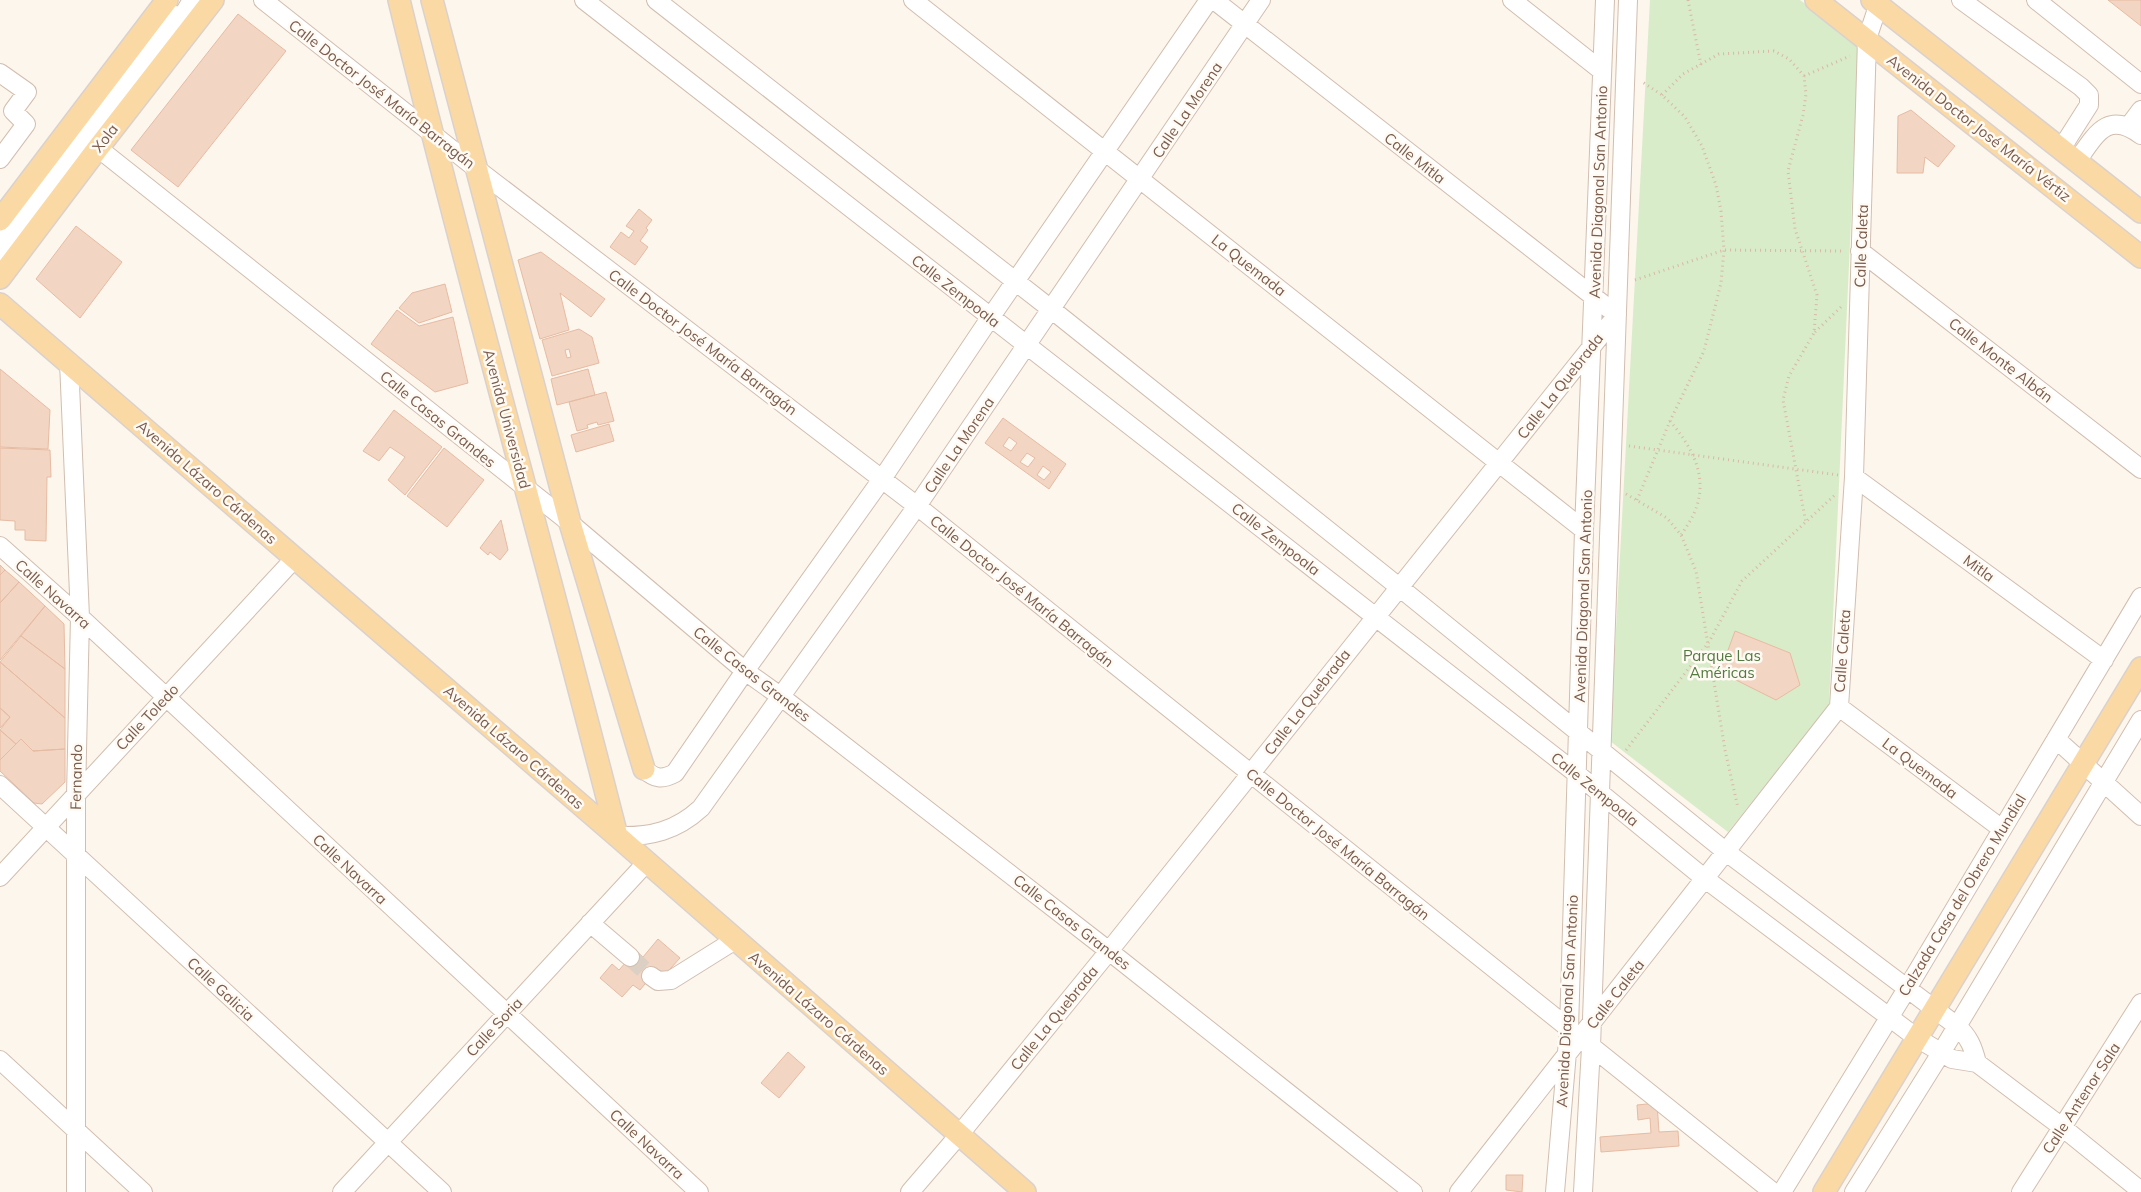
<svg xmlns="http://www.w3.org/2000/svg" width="2141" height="1192" font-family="Mulish,sans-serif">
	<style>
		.green { fill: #d8ecc9 }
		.building { fill: #f3d5c3; stroke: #e6bba3; fill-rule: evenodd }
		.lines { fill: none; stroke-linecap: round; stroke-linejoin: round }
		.minor-tunnel { stroke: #dcd0c4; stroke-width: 18; stroke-dasharray: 18 9; stroke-linecap: butt }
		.minor-casing { stroke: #d1beb0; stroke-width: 20 }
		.major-casing { stroke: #dad1cd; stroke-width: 24 }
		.path { stroke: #d9b8a5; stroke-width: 3; stroke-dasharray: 1 4; stroke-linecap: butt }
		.minor { stroke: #fff; stroke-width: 18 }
		.major { stroke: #fbd9a5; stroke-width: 21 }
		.labels { text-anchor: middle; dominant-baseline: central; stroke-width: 5; stroke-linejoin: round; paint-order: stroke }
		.street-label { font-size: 15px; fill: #7a5c4d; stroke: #fffaf3 }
		.park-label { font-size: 15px; fill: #537a41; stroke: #fffaf3 }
	</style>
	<rect width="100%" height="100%" fill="#fdf6ec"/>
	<path class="green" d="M1650 0H1800L1859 44 1829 705 1728 832 1610 741Z"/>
	<path class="building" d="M2108 0H2141V26Z
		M238 14 286 51 178 187 131 150Z
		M1911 110 1955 146 1938 167 1925 157 1923 173H1897L1898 116Z
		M639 209 652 220 646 228 648 230 640 241 648 247 635 265 610 247 621 232 629 238 634 231 626 226Z
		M76 226 122 262 80 318 36 279Z
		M541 252 605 299 591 317 560 293 569 330 540 339 518 260Z
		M445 284 452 312 419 323 399 308 412 293Z
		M397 310 419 326 453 317 468 383 435 392 371 344Z
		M579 329 592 337 599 363 552 376 542 340ZM569 349 571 357 567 358 565 350Z
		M0 369 50 410 48 449 0 447Z
		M588 369 595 395 557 405 551 379Z
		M606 392 614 421 598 425 597 422 587 425 588 428 577 431 569 402Z
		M394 410 442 447 405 495 388 480 405 457 390 447 379 461 363 451Z
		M1003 418 1066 464 1049 489 985 443ZM1009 437 1017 443 1011 451 1003 446ZM1027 453 1035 458 1028 467 1020 462ZM1043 466 1051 472 1044 480 1037 475Z
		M609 424 614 441 576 452 571 435Z
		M0 448 50 450 51 477H47L46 541 25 540V530H15V521L0 520Z
		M444 448 484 480 447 527 407 496Z
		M501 520 508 550 500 560 490 552 488 555 480 548Z
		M0 565 5 570 0 575Z
		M5 570 19 582 0 603V575Z
		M19 582 45 606 0 660V603Z
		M45 606 64 624 65 669 21 636Z
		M1735 631 1790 653 1800 685 1776 700 1720 672Z
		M21 636 65 669V718L0 662Z
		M0 662 65 718V749L33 751 21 739 16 744 0 730 10 717 0 708Z
		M0 708 10 717 0 728Z
		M0 730 16 744 0 760Z
		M21 739 33 751 65 749V782L42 804 34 803 0 771V760Z
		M658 939 680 958 662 978 655 972 640 990 633 985 622 997 600 978 612 964 619 970 636 951 643 957Z
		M788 1052 805 1067 779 1098 761 1083Z
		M1657 1103 1659 1132 1678 1131 1679 1146 1601 1152 1600 1137 1651 1133 1650 1118 1638 1120 1637 1105Z
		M1506 1175H1523L1522 1192 1506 1190Z"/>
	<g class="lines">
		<path class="minor-tunnel" d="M630 957 651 976"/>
		<defs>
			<path id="minor" d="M263 0 478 170 917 506 1773 1192
				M584 0 1577 774 1704 878 1917 1038 1952 1059 1977 1063 2062 1127 2141 1191
				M656 0 1056 313 1399 587 1725 851 1957 1026C1969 1037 1973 1047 1977 1063
				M913 0 1584 530
				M1512 0 1602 71
				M1961 0 2081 87 2089 95V105L2061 149
				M2036 0 2141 84
				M0 73 27 92 13 111 26 124 0 159
				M2129 126 2141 110
				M98 148 570 523 745 671 780 696 1109 951 1413 1192
				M2077 161C2096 134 2108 110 2141 135
				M0 236 157 34 175 15
				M1860 251 2141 469
				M0 256 167 42 192 0
				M69 362 80 617 76 796V1192
				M1854 477 2104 660
				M0 546 80 617 699 1192
				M1839 707 2002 829
				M2056 739 2141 816
				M644 769C655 779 662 780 675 773L745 671 882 479 990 318 1209 0
				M0 785 442 1192
				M617 836C651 837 676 831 701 808L917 506 1261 0
				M0 877 295 558
				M590 923 630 957
				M651 976 658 981 671 980 735 940
				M0 1060 143 1192
				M342 1192 647 862
				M910 1192 959 1135 1109 951 1617 315 1214 0
				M1459 1192 1839 707 1854 477 1867 39 1880 0
				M1555 1192 1569 1029 1584 530 1605 0
				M1583 1192 1591 1047 1628 0
				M1782 1192 1908 987 2141 597
				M1854 1192 1941 1053 2141 720
				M2021 1192 2141 1003"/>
			<path id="major" d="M399 0C467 280 546 557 617 836
				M432 0 570 523 644 769
				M1816 0 2141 257
				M1872 0 2141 212
				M0 220 167 0
				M0 278 98 148 213 0
				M0 304 617 836 1025 1192
				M1824 1192 2141 668"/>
		</defs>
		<use href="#minor" class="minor-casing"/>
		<use href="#major" class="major-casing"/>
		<path class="path" d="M1688 0 1701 65
			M1804 76 1850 56
			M1662 95 1683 74 1719 54 1774 51 1789 59 1804 76 1806 94 1803 115 1788 171 1795 229 1817 295 1814 333 1789 376 1783 400 1806 523
			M1635 280 1724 250 1844 251
			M1815 332 1842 306
			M1670 421C1692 447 1709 477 1695 511 1692 519 1686 527 1681 535
			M1629 446 1838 475
			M1626 494 1667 518 1681 535 1696 571 1725 750 1738 808
			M1637 500 1670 421 1704 351 1721 283 1724 250 1721 211 1716 185 1702 146 1685 117 1662 95 1641 81
			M1626 750 1709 642 1742 581 1836 494"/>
		<use href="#minor" class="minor"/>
		<use href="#major" class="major"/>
	</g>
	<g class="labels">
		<g class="street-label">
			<text transform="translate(382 94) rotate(38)">Calle Doctor José María Barragán</text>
			<text transform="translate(1187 110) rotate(-56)">Calle La Morena</text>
			<text transform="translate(1979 128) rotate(38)">Avenida Doctor José María Vértiz</text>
			<text transform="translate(105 138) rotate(-52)">Xola</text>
			<text transform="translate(1415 158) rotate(38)">Calle Mitla</text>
			<text transform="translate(1598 192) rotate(-88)">Avenida Diagonal San Antonio</text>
			<text transform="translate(1861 246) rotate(-88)">Calle Caleta</text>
			<text transform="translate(1249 265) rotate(38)">La Quemada</text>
			<text transform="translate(956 291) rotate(38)">Calle Zempoala</text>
			<text transform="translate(703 342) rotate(37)">Calle Doctor José María Barragán</text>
			<text transform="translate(2001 360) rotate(38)">Calle Monte Albán</text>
			<text transform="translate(1560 386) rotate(-52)">Calle La Quebrada</text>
			<text transform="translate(438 419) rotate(39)">Calle Casas Grandes</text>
			<text transform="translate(507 419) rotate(75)">Avenida Universidad</text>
			<text transform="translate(959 445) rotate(-56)">Calle La Morena</text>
			<text transform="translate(207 482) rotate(41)">Avenida Lázaro Cárdenas</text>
			<text transform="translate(1276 539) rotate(38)">Calle Zempoala</text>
			<text transform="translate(1979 568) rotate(36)">Mitla</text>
			<text transform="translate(1022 591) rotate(39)">Calle Doctor José María Barragán</text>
			<text transform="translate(53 594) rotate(42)">Calle Navarra</text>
			<text transform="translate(1583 596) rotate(-88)">Avenida Diagonal San Antonio</text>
			<text transform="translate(1842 651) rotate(-86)">Calle Caleta</text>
			<text transform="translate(752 674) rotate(38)">Calle Casas Grandes</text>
			<text transform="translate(1307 702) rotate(-52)">Calle La Quebrada</text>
			<text transform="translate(147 717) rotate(-47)">Calle Toledo</text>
			<text transform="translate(514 747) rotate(41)">Avenida Lázaro Cárdenas</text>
			<text transform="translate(1920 768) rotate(37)">La Quemada</text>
			<text transform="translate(76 777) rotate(-89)">Fernando</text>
			<text transform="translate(1595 789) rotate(39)">Calle Zempoala</text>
			<text transform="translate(1338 844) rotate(39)">Calle Doctor José María Barragán</text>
			<text transform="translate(350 869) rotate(43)">Calle Navarra</text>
			<text transform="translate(1962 895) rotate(-59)">Calzada Casa del Obrero Mundial</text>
			<text transform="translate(1072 922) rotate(38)">Calle Casas Grandes</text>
			<text transform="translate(221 989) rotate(43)">Calle Galicia</text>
			<text transform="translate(1615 994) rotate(-52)">Calle Caleta</text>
			<text transform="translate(1567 1001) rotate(-87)">Avenida Diagonal San Antonio</text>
			<text transform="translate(819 1013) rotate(41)">Avenida Lázaro Cárdenas</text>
			<text transform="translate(1054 1018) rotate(-51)">Calle La Quebrada</text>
			<text transform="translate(494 1027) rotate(-47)">Calle Soria</text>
			<text transform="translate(2081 1098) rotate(-57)">Calle Antenor Sala</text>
			<text transform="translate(647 1144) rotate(43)">Calle Navarra</text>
		</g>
		<g class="park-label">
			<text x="1722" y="655">Parque Las<tspan x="1722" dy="17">Américas</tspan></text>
		</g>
	</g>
</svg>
